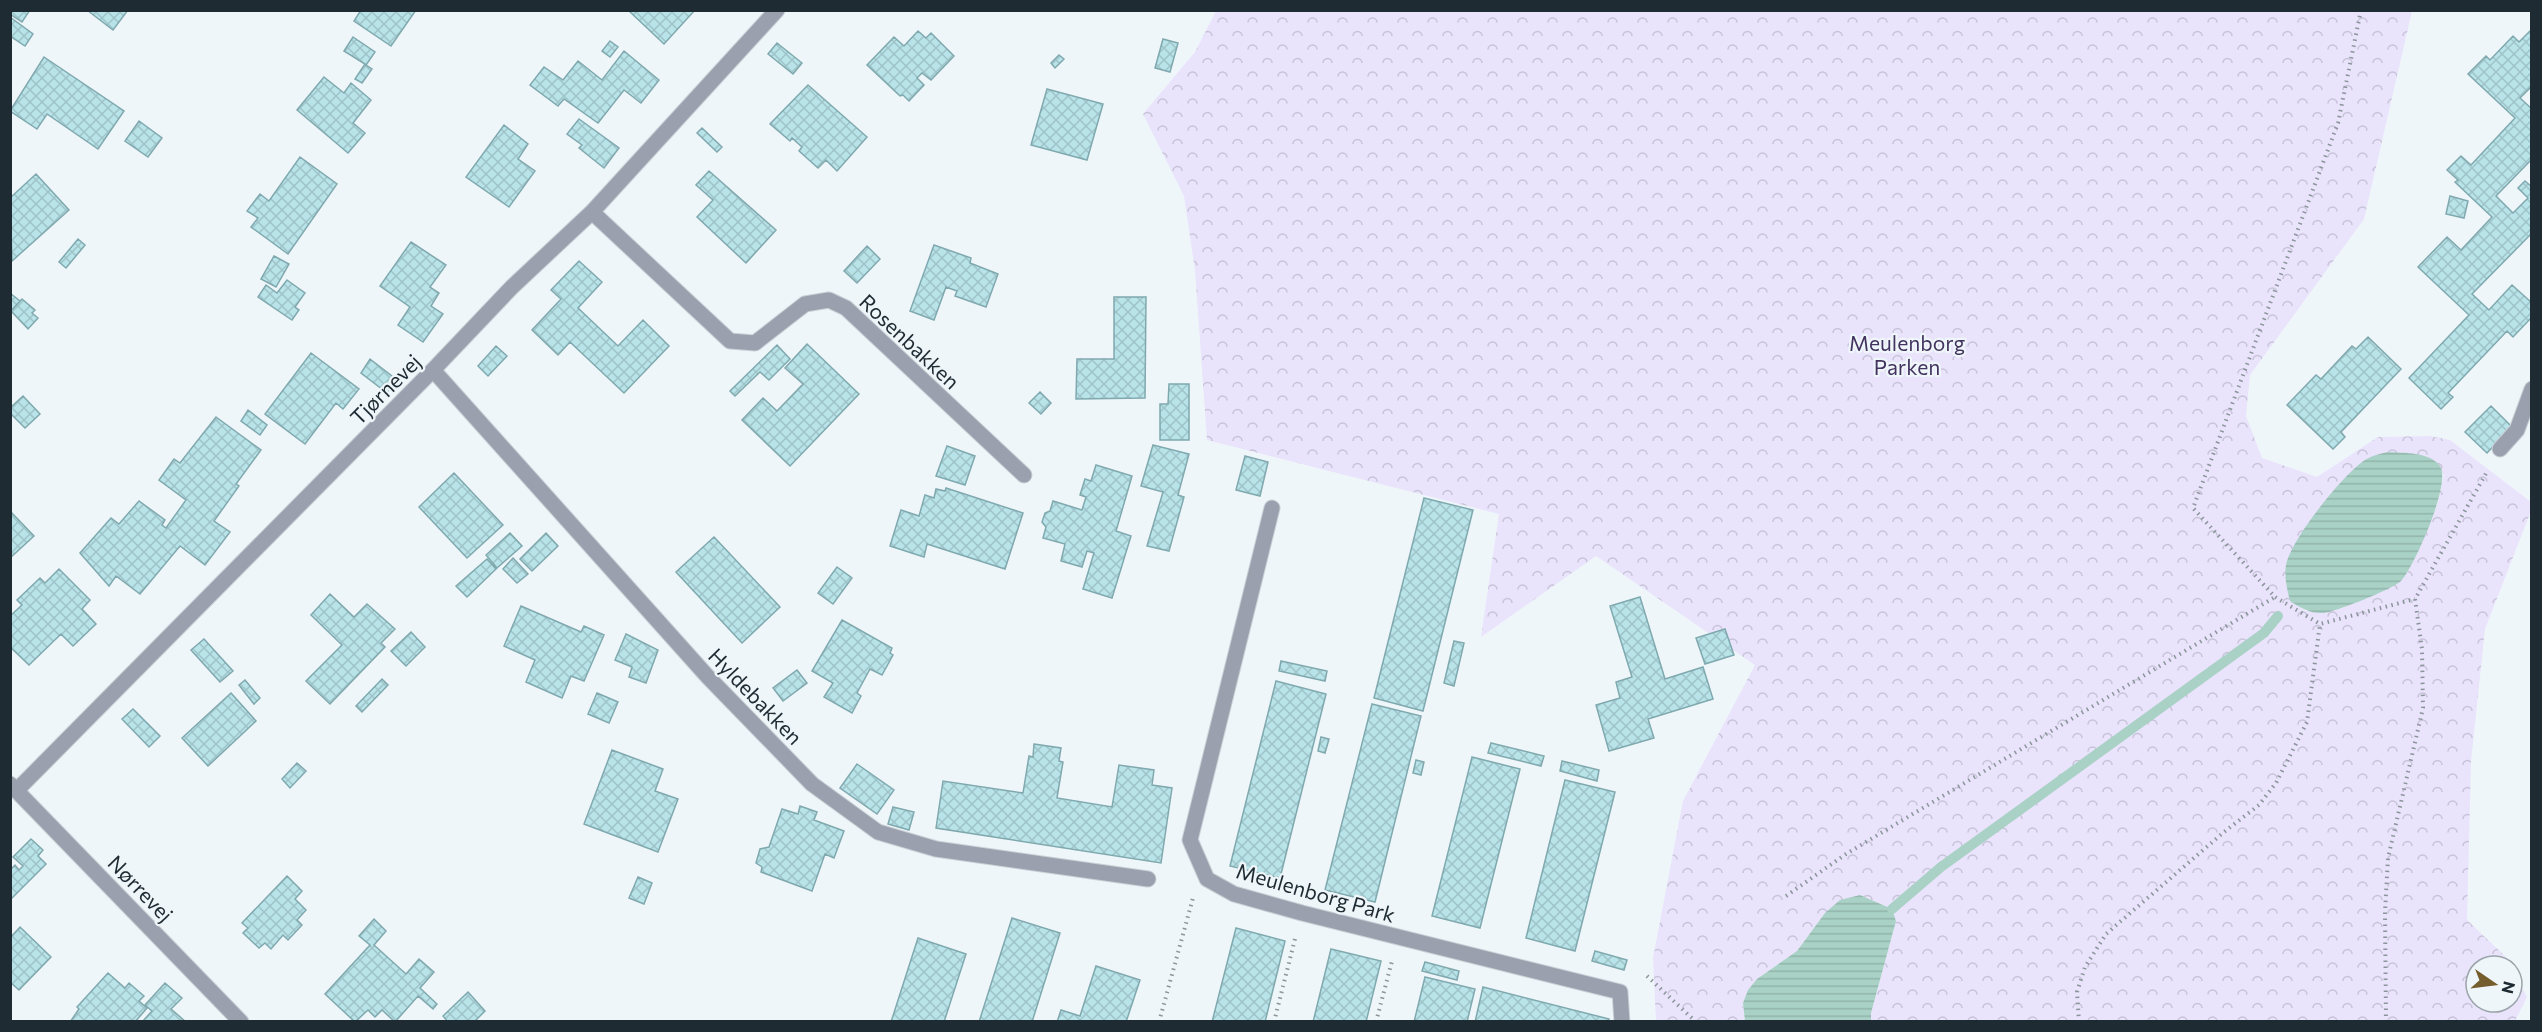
<svg xmlns="http://www.w3.org/2000/svg" width="2542" height="1032" font-family="Commissioner,sans-serif">
	<style>
		.park { fill: url(#park-crowns); fill-rule: evenodd }
		.water { fill: url(#water-rules) }
		.lines { fill: none; stroke-linecap: round; stroke-linejoin: round }
		.stream { stroke: #a9d1c5; stroke-width: 10 }
		.building { fill: url(#building-cross-hatch); stroke: #7fa9ae; stroke-width: 1.5 }
		.street-casing { stroke: #c9d1d6; stroke-width: 17 }
		.path { stroke: #8b959b; stroke-width: 4; stroke-dasharray: 1.5 4.5; stroke-linecap: butt }
		.street { stroke: #9ba0ae; stroke-width: 15 }
		.labels { text-anchor: middle; dominant-baseline: central; stroke-width: 4.5; stroke-linejoin: round; paint-order: stroke }
		.street-label { font-size: 21px; fill: #1e2b33; stroke: #eff6fa }
		.park-label { font-size: 21px; fill: #42335f; stroke: #eff6fa }
	</style>
	<defs>
		<pattern id="park-crowns" width="20" height="18" patternUnits="userSpaceOnUse" patternTransform="scale(1.5)"><rect width="20" height="18" fill="#e9e3fb"/><path d="M2 6a3 3 0 1 1 6 0M12 15a3 3 0 1 1 6 0" fill="none" stroke="#c7c3d8"/></pattern>
		<pattern id="water-rules" width="6" height="5" patternUnits="userSpaceOnUse" patternTransform="scale(1.5)"><rect width="6" height="5" fill="#a9d1c5"/><path d="M0 2.5h6" fill="none" stroke="#91b4aa"/></pattern>
		<pattern id="building-cross-hatch" width="8" height="8" patternUnits="userSpaceOnUse" patternTransform="scale(1.5)"><rect width="8" height="8" fill="#b8e3e9"/><path d="M0 0l8 8M0 8l8-8" fill="none" stroke="#9ec3c8"/></pattern>
	</defs>
	<rect width="100%" height="100%" fill="#eff6fa"/>
	<path class="park" d="M1216 11H2412L2364 219 2250 375 2246 416 2262 458 2317 477 2378 437 2430 436 2450 440 2531 502V511L2485 629 2471 761 2467 920 2507 958 2511 966H2476V1002H2512V968L2527 997 2515 1021H1871V1013L1896 921 1892 909 1860 895 1825 913 1797 951 1757 979 1743 1003 1745 1021H1656L1653 958 1683 801 1755 665 1596 556 1481 637 1499 514 1207 440 1195 270 1184 196 1143 114 1195 52ZM2401 453 2427 457 2444 475 2437 505 2407 573 2343 608 2306 611 2290 601Z"/>
	<path class="water" d="M2388 452C2404 453 2430 452 2440 466 2452 482 2414 567 2401 581 2393 589 2335 612 2324 613 2311 614 2301 608 2290 601 2287 589 2284 577 2286 565 2292 538 2340 479 2362 462 2370 456 2379 454 2388 452Z
		M1860 895 1892 909 1896 921 1871 1013V1021H1745L1743 1003 1748 990 1757 979 1797 951 1825 913 1840 900Z"/>
	<g class="lines">
		<path class="stream" d="M1892 909 1941 867 2264 633 2278 616"/>
	</g>
	<path class="building" d="M10 10H30L22 22 10 14Z
		M87 10H128L113 30Z
		M361 10H416L391 46 354 21Z
		M628 10H695L664 44Z
		M10 17 33 34 25 46 10 36Z
		M2532 29V86L2520 98 2532 109V159L2496 196 2513 213 2528 198 2518 188 2525 181 2532 187V233L2472 294 2489 310 2512 285 2532 303V317L2513 337 2507 331 2448 393 2453 397 2441 409 2409 378 2469 315 2418 267 2447 237 2461 250 2492 217 2455 182 2458 180 2447 170 2461 156 2471 165 2515 118 2468 74 2486 56 2490 60 2513 36 2519 42Z
		M918 31 926 38 931 33 954 56 931 80 922 73 917 78 924 85 909 101 903 95 900 96 867 65 894 37 904 46Z
		M353 37 375 52 366 65 372 69 362 83 355 79 365 64 344 51Z
		M1163 39 1178 43 1170 72 1155 68Z
		M610 41 618 47 610 57 602 51Z
		M777 43 802 63 793 74 768 54Z
		M624 51 659 80 641 103 624 90 598 123 564 99 558 106 530 85 544 67 563 80 578 61 602 80Z
		M1059 55 1064 59 1055 68 1051 63Z
		M44 57 124 111 98 149 47 114 37 129 10 111Z
		M324 77 344 93 351 83 371 100 353 123 365 133 348 153 297 110Z
		M808 85 867 137 837 171 826 160 818 168 799 151 802 147 792 138 790 141 770 124Z
		M1047 89 1103 104 1087 160 1031 145Z
		M579 119 619 148 604 168 579 148 582 145 567 134Z
		M139 121 162 138 148 157 125 141Z
		M504 125 528 144 518 159 535 171 509 207 466 177Z
		M702 128 722 147 717 152 697 133Z
		M300 157 337 184 288 254 251 227 258 218 247 211 260 194 269 201Z
		M709 171 776 230 746 263 697 217 713 200 696 185Z
		M36 174 69 210 12 261 10 198Z
		M2450 196 2468 201 2464 218 2446 214Z
		M78 239 85 245 66 268 59 262Z
		M411 242 446 265 430 287 439 293 431 306 443 314 423 342 398 325 410 307 380 286Z
		M934 245 971 258 970 263 998 274 986 307 955 296 957 291 946 287 934 320 910 311Z
		M867 246 880 259 857 283 844 271Z
		M274 256 289 264 276 287 261 279Z
		M579 261 602 282 578 308 618 346 643 320 669 346 624 393 570 342 558 355 532 330 561 299 551 290Z
		M287 280 305 293 295 307 299 310 292 320 258 297 266 285 277 293Z
		M10 293 20 301 10 312Z
		M1114 297H1146L1145 398 1076 399 1077 359H1114Z
		M22 299 35 310 32 313 38 318 28 329 11 311Z
		M2368 337 2401 369 2341 432 2345 437 2333 449 2287 405 2316 375 2321 379 2352 346 2356 349Z
		M807 344 859 394 790 466 742 420 763 398 777 411 803 384 785 368Z
		M777 345 790 359 769 380 760 372 735 396 730 391Z
		M496 346 507 356 488 376 478 366Z
		M311 353 359 389 343 409 336 403 305 444 265 414Z
		M370 359 397 380 387 393 361 373Z
		M1169 384H1189V440H1160V404H1168Z
		M1040 392 1051 403 1041 414 1029 403Z
		M23 396 40 414 25 428 10 413V408Z
		M2491 406 2512 427 2487 453 2465 432Z
		M248 410 267 425 260 435 241 421Z
		M216 417 261 450 236 484 239 486 214 521 230 532 205 565 180 546 140 594 116 576 109 586 80 553 111 518 119 524 139 501 165 520 162 525 166 528 186 500 159 480 174 459 180 463Z
		M1153 445 1189 454 1178 495 1184 497 1169 551 1147 546 1163 492 1141 486Z
		M947 446 975 456 965 485 936 476Z
		M1245 456 1268 462 1260 496 1236 490Z
		M1096 465 1132 476 1116 531 1131 536 1112 598 1083 589 1094 553 1087 551 1082 567 1061 561 1065 544 1043 538 1046 527 1042 522 1045 513 1050 511 1053 501 1082 510 1086 497 1080 495 1085 479 1091 481Z
		M454 473 503 525 467 558 419 507Z
		M946 488 1023 513 1005 569 927 544 924 557 890 546 901 510 919 516 925 495 934 498 936 489 945 491Z
		M1424 498 1473 510 1423 711 1374 698Z
		M11 512 34 536 10 558V513Z
		M510 533 522 546 497 568 486 555Z
		M546 533 558 546 532 571 520 559Z
		M714 537 780 607 742 643 676 572Z
		M513 558 528 574 517 583 503 569Z
		M487 559 496 569 467 597 456 586Z
		M837 567 852 578 833 604 818 593Z
		M59 569 90 600 82 609 96 624 73 646 61 634 29 665 10 647V616L22 605 17 600 40 578 45 583Z
		M330 594 354 617 367 604 395 629 381 643 385 647 330 704 306 681 342 645 311 615Z
		M1640 597 1665 679 1703 667 1713 699 1648 719 1654 738 1609 751 1596 705 1620 698 1616 682 1632 677 1610 606Z
		M521 606 581 632 584 626 604 635 584 681 571 676 562 698 526 682 535 660 504 646Z
		M842 620 892 648 890 653 893 655 882 675 870 669 857 693 861 696 852 713 824 697 833 683 812 671Z
		M1725 629 1734 655 1705 664 1696 638Z
		M411 632 425 647 406 666 391 651Z
		M626 634 658 650 646 683 629 677 632 667 615 660Z
		M204 639 233 671 220 682 191 650Z
		M1454 641 1464 643 1454 686 1444 683Z
		M1281 661 1327 671 1325 681 1279 671Z
		M797 670 807 683 783 701 773 688Z
		M382 679 388 685 362 712 356 706Z
		M245 680 260 698 254 704 239 685Z
		M1276 681 1326 694 1280 878 1230 866Z
		M231 693 256 721 208 766 182 738Z
		M597 693 618 702 609 723 588 714Z
		M1372 704 1421 716 1375 902 1325 890Z
		M133 709 160 736 149 747 122 719Z
		M1321 737 1329 739 1325 753 1318 751Z
		M1491 743 1544 756 1541 766 1488 753Z
		M1034 744 1061 748 1059 761 1063 762 1057 798 1112 807 1119 765 1154 770 1152 785 1172 788 1161 863 936 828 943 781 1023 793 1029 756 1033 757Z
		M612 750 663 769 655 791 678 799 658 852 584 824Z
		M1472 757 1520 769 1480 928 1432 916Z
		M1416 760 1424 762 1421 775 1413 773Z
		M1562 761 1599 770 1597 781 1560 771Z
		M297 763 306 771 290 788 282 779Z
		M857 764 894 790 877 814 840 788Z
		M1565 780 1615 792 1575 951 1526 938Z
		M800 806 817 812 814 820 844 831 834 858 825 854 812 891 761 872 762 867 756 863 760 849 769 847 782 809 798 814Z
		M893 807 914 812 909 830 888 824Z
		M31 839 43 850 38 856 46 864 10 900V870L15 865 19 870 23 866 13 857Z
		M287 876 302 891 295 899 306 910 297 920 302 925 288 940 283 935 271 949 265 943 259 948 243 933 248 928 242 923Z
		M638 877 652 883 644 904 629 898Z
		M1012 918 1060 933 1032 1022H979Z
		M374 919 386 931 374 945 406 974 419 959 434 972 420 988 437 1004 433 1009 418 996 395 1022 382 1010 375 1017 368 1010 355 1022 325 994 370 945 359 936Z
		M20 927 51 957 19 990 10 982V938Z
		M1236 928 1285 941 1265 1022H1212Z
		M918 938 966 954 944 1022H891Z
		M1331 949 1381 961 1366 1022H1313Z
		M1595 951 1627 960 1624 970 1592 961Z
		M1425 962 1459 971 1457 980 1422 971Z
		M1096 966 1140 980 1126 1022H1057L1061 1010 1080 1016Z
		M108 973 125 988 129 983 144 996 139 1001 147 1008 135 1022H70L79 1009 77 1007Z
		M1425 977 1475 989 1467 1022H1414Z
		M165 983 182 998 171 1009 186 1022H142L152 1011 145 1005Z
		M1483 987 1609 1019 1608 1022H1475Z
		M468 992 485 1011 474 1022H448L443 1016Z"/>
	<g class="lines">
		<defs>
			<path id="street" d="M592 212 730 341 755 343 805 304 829 300 846 308 1024 475
				M433 370 708 677 812 784 878 832 936 849 1148 879
				M2500 449 2517 430 2532 389
				M1272 508 1190 840 1207 879 1234 894 1302 913 1620 992 1622 1022
				M10 784 241 1022
				M16 791 433 370 512 287 592 212 777 10"/>
		</defs>
		<use href="#street" class="street-casing"/>
		<path class="path" d="M2361 10 2338 123 2193 508 2275 597 2320 624 2415 599
			M1786 896 1846 854 2275 597
			M1647 976 1696 1022
			M1159 1022 1193 898
			M1274 1022 1296 935
			M1376 1022 1392 961
			M2079 1022 2077 992 2085 967 2106 934 2224 832 2259 805 2276 783 2307 722 2320 624
			M2386 1022 2385 912 2388 858 2423 708 2422 649 2415 599 2488 470"/>
		<use href="#street" class="street"/>
	</g>
	<g class="labels">
		<g class="street-label">
			<text transform="translate(910 341) rotate(43)">Rosenbakken</text>
			<text transform="translate(385 389) rotate(-45)">Tjørnevej</text>
			<text transform="translate(756 696) rotate(46)">Hyldebakken</text>
			<text transform="translate(141 888) rotate(46)">Nørrevej</text>
			<text transform="translate(1316 892) rotate(16)">Meulenborg Park</text>
		</g>
		<g class="park-label">
			<text x="1907" y="342">Meulenborg<tspan x="1907" dy="24">Parken</tspan></text>
		</g>
	</g>
	<rect width="2542" height="1032" fill="none" stroke="#1e2b33" stroke-width="24"/>
	<g transform="translate(2494 984) rotate(104)"><circle r="28" fill="#eff6fa" stroke="#9ba5aa" stroke-width="1.5"/>
	<path d="M0-4.5L10 22L0 15L-10 22Z" fill="#755d2e"/>
	<text y="-9" font-size="16" font-weight="bold" text-anchor="middle" fill="#1e2b33">N</text>
	</g>
</svg>
